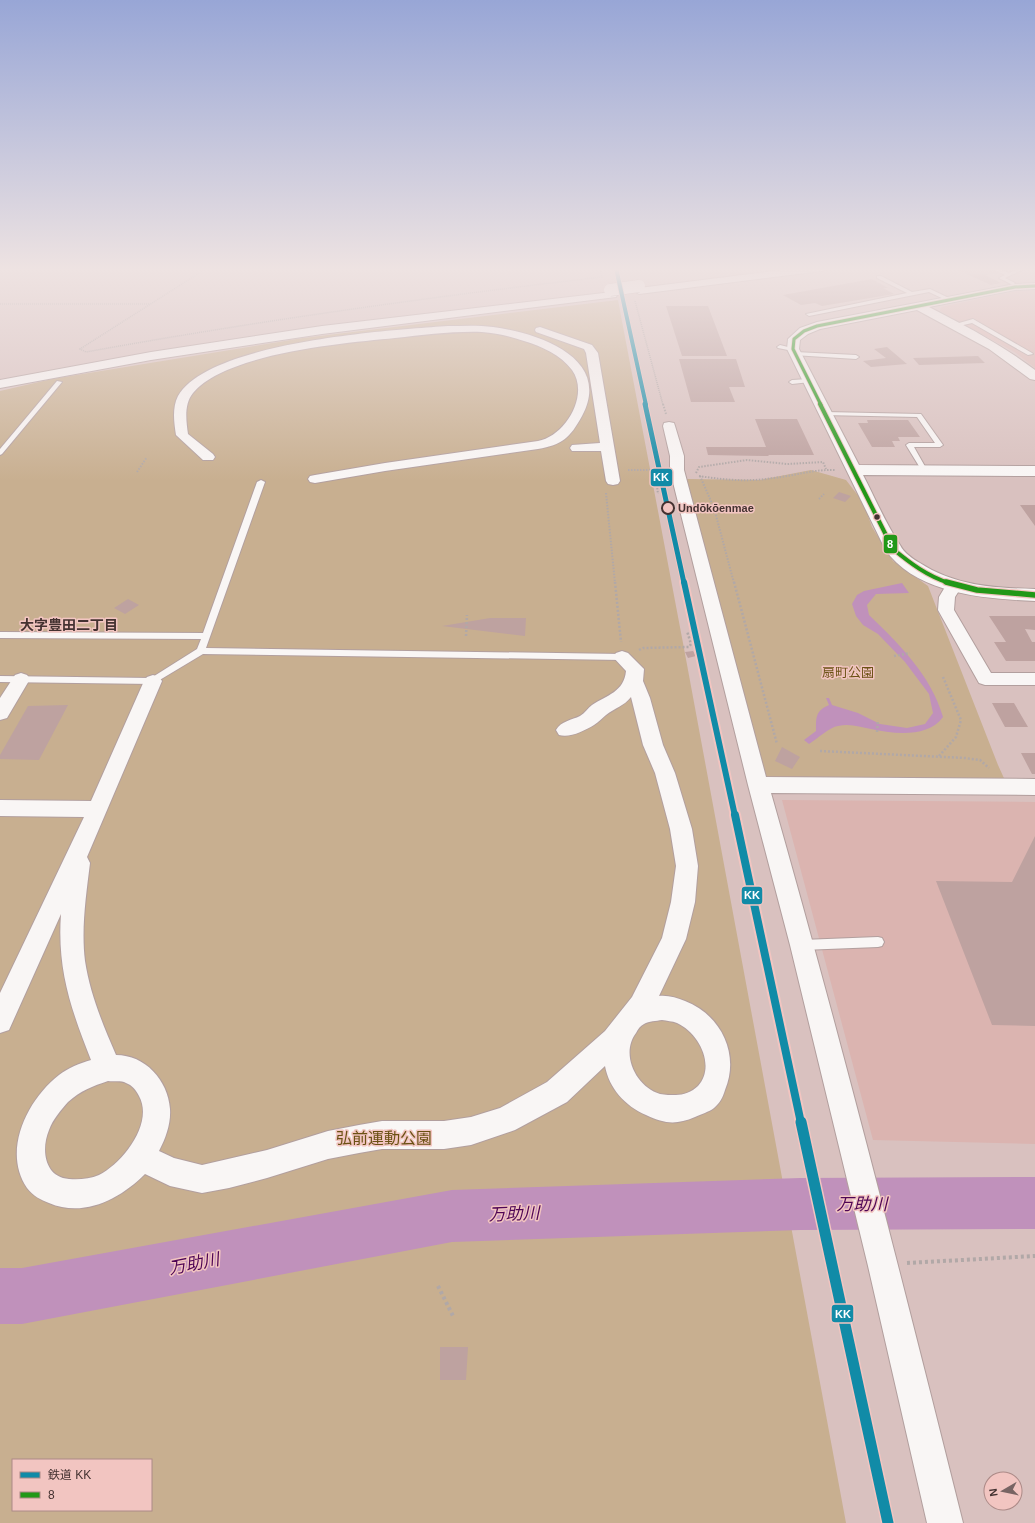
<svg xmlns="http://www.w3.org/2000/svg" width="1035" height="1523" font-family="Arial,'Noto Sans JP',sans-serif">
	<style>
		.built { fill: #dbb4b0 }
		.green { fill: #c8af90; fill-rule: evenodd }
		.water { fill: #c091bb }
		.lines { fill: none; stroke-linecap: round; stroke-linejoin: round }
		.river { fill: #c091bb; fill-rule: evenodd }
		.building { fill: #bea2a0 }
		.lane-casing { stroke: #b29f9e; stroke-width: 2 }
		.street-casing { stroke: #b29f9e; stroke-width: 2 }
		.secondary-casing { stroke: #b29f9e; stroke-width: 2 }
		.highway-casing { stroke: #b29f9e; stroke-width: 2 }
		.path-far3 { stroke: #b1a8a7; stroke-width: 1.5; stroke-dasharray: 1 1; stroke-linecap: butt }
		.path-far2 { stroke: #b1a8a7; stroke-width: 2; stroke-dasharray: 1.5 1.5; stroke-linecap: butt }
		.path-far1 { stroke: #b1a8a7; stroke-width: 2.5; stroke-dasharray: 2 2; stroke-linecap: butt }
		.path { stroke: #b1a8a7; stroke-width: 4; stroke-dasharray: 3 3; stroke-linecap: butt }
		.lane { fill: #f9f6f5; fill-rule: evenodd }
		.street { fill: #f9f6f5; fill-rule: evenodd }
		.secondary { fill: #f9f6f5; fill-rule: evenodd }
		.highway { fill: #f9f6f5; fill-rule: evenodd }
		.highway-bridge-casing { stroke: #b29f9e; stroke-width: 13; stroke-linecap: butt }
		.highway-bridge { stroke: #f9f6f5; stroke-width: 12 }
		.bus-1-far2-casing { stroke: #f2c5c1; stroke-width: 4.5 }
		.bus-1-far1-casing { stroke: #f2c5c1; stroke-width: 6 }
		.bus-1-casing { stroke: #f2c5c1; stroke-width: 8 }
		.bus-1-far2 { stroke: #229818; stroke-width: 3 }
		.bus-1-far1 { stroke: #229818; stroke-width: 4 }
		.bus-1 { stroke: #229818; stroke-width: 5.5 }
		.rail-1-far4-casing { stroke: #f2c5c1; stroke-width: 5.5 }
		.rail-1-far3-casing { stroke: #f2c5c1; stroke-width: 7 }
		.rail-1-far2-casing { stroke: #f2c5c1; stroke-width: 10 }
		.rail-1-far1-casing { stroke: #f2c5c1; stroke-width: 12 }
		.rail-1-casing { stroke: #f2c5c1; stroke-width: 14 }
		.rail-1-far4 { stroke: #118ba7; stroke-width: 4 }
		.rail-1-far3 { stroke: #118ba7; stroke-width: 5 }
		.rail-1-far2 { stroke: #118ba7; stroke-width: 6 }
		.rail-1-far1 { stroke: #118ba7; stroke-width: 8 }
		.rail-1 { stroke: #118ba7; stroke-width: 11 }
		.stop-dot { fill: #f2c5c1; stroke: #443231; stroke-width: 2 }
		.bus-dot { fill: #443231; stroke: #f2c5c1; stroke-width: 1.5 }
		.labels { text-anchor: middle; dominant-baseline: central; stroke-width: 3; stroke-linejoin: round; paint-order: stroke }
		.far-stop-label { font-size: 11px; font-weight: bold; fill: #443231; stroke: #f2c5c1; text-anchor: start }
		.park-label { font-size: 13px; fill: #6b5114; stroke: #f2c5c1 }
		.neighbourhood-label { font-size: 14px; font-weight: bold; fill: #443231; stroke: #f2c5c1 }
		.near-park-label { font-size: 16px; fill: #6b5114; stroke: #f2c5c1 }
		.near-water-label { font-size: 17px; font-style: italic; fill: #4f0555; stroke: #f2c5c1 }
		.line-badge { stroke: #f2c5c1; stroke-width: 1.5 }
		.badge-label { font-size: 11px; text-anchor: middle; font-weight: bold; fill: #fff }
	</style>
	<rect width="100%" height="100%" fill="#d9c1bf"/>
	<path class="built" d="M1035 290V368L1016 353 940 311 941 307 1016 291Z
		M782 800 1035 802V1144L873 1140Z"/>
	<path class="green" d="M618 300 683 643 846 1523H0V391L52 379 303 338ZM13 1460H151V1510H13Z
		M811 470 846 480 863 502 872 527 893 561 928 586 998 765 1008 787 765 777 687 479 760 480Z"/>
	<path class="water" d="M902 583 909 593 876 594 867 605 869 615C899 644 931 675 943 717 928 738 894 734 871 729 860 727 850 723 838 726 830 727 817 739 809 744L804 740 816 731C816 718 815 711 829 705L826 698H829L832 705 858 713 880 724 907 728 925 724 933 713 929 694 905 662 878 634 863 625 856 616 852 604 857 595 864 591Z"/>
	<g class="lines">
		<path class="river" d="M1035 1177V1229L800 1230 452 1242 22 1324H0V1268H22L452 1190 800 1178Z"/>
	</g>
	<path class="building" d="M953 268H988L999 273 985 275 1001 283 991 285Z
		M872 279 888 288H883L894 294 822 306 815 303 801 305 783 295Z
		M666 306H708L727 356H682Z
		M887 347 907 364 871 367 863 361 886 358 874 349Z
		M978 356 985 363 919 365 913 358Z
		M679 359H736L745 387H729L735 402H691Z
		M755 419H797L814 455H768L769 456 708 455 706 447H766Z
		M867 420H908L920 437H898L900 441H892L895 447H872L858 423H868Z
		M839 492 851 496 845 502 833 498Z
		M1020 505H1035V526Z
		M128 599 139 605 125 614 114 608Z
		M989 616H1035V630L1025 629 1032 642H1035V661H1006L994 642H1006Z
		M490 618H526L525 636 442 626Z
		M693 651 696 656 688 658 685 652Z
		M992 703H1014L1028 727H1005Z
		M68 705 39 760 0 759V755L28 706Z
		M782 747 800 757 792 769 775 761Z
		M1021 753H1035V774H1032Z
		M1035 836V1026L992 1025 936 881 1012 882Z
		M440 1347H468L466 1380H440Z"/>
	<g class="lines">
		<defs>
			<path id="lane" d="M991 268H997L1009 273 1020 268 1024 269 1005 278 1015 283 1013 285 999 278 1005 275Z
				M877 276H881L912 292 930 289 953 300 948 301 929 292 809 316 806 314 907 293 877 278Z
				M973 319 1032 353 1033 354 1028 355 972 323 955 327 952 325Z
				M780 345 796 349 793 351 778 348 777 347Z
				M795 352 856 355 859 357 856 359 793 355 792 354Z
				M808 379 811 381 810 382 792 384 789 382 792 380Z
				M57 381 62 382 2 454 0 455V449Z
				M825 412 921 414 943 445 940 447H914L927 470 922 471 906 445 909 443H935L917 417 823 415 822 414Z
				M261 480 265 482 206 648 622 654 626 657 622 660 203 654 153 684 0 682V676L151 678 197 649 201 639 0 638V632L203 633 257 482Z
				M878 937 882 938 884 942 882 946 878 947 802 950 798 949 796 945 798 941 802 940Z"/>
			<path id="street" d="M448 326C463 326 478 325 493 327 538 333 613 358 582 416 570 438 562 445 538 449L385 471 315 483 310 482 308 479 310 476 315 475 385 463 538 441C565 436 590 395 572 370 561 355 541 346 524 341 510 336 496 333 482 332 453 331 424 335 395 338 344 343 226 353 193 393 184 404 186 420 188 434L213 454 215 457 213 460H203L176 435C174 422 172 408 178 396 209 342 389 330 448 326Z
				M540 327 592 345 598 353 620 481 618 484 613 485 608 484 606 481 601 451H572L570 448 572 445 600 443 586 353 584 349 536 332 535 330 536 328Z
				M669 422 674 423 675 426 684 456V470L766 777 1035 779V795L771 793C840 1035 902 1279 963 1523H927L868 1266 790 945 748 785 670 470V456L663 426 664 423Z
				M954 581 960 582 962 586 955 597 954 610 991 673H1035V685H985L979 683 938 610 939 597 948 582Z
				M622 651 628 653 644 669 643 681 650 698 663 745 675 773 692 829 698 866 695 902 686 939 659 996C668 995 677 998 685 1001 721 1015 740 1054 725 1090 723 1097 720 1103 714 1108 709 1112 701 1114 695 1117 676 1125 665 1124 646 1115 625 1106 609 1088 605 1066L567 1102 515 1130 471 1145 444 1149H382L359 1153 328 1159 267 1178 229 1188 202 1193 170 1186 145 1174C120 1199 84 1218 49 1203 41 1200 33 1196 27 1188 2 1151 27 1100 59 1075 68 1068 80 1063 91 1060 71 1009 57 970 61 914L9 1030 0 1033V993L84 817 0 816V800L91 801 144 681 147 677 153 675 159 677 162 681 87 857 90 863C86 896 81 929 85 961 90 994 103 1025 116 1055 145 1055 168 1080 170 1109 171 1123 166 1138 159 1151L174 1158 202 1165 267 1150 328 1131 359 1125 382 1121H444L471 1117 500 1108 547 1082 605 1031 632 997 662 938 671 902 676 866 670 829 655 773 643 745 631 697C624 706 615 708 606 715 602 718 599 722 594 725 584 731 570 738 559 735L556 730C561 721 572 720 580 716 585 713 588 708 592 705 607 695 624 692 626 671L613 657 616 653ZM662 1020C667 1021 672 1021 677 1023 699 1033 716 1066 698 1086 692 1092 683 1095 676 1095 671 1095 665 1095 660 1094 636 1087 620 1054 636 1033 638 1029 640 1026 644 1024 649 1021 656 1021 662 1020ZM108 1081C114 1082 121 1080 126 1083 132 1085 136 1090 139 1096 154 1123 123 1163 99 1175 90 1179 78 1180 69 1179 44 1177 41 1149 49 1130 53 1119 61 1110 68 1102 80 1091 93 1086 108 1081Z
				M21 673 27 675 30 679 7 718 0 720V698L15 675Z"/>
			<path id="secondary" d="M1035 283V289L1015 290 929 307C966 326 1002 345 1035 370V380L1030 379 989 349 917 310 820 329 808 334 800 340 799 349 859 465 1035 466V476L863 475C875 498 886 524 900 545 904 553 913 559 920 563 955 586 995 588 1035 589V601C986 599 915 594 885 549L787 349 788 339 800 328 817 322 1015 284Z"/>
			<path id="highway" d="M797 268H827L822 271 639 294 634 291 639 288Z
				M612 292 616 293 617 295 616 297 322 334 151 360 0 388V380L151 352 322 326Z"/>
		</defs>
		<use href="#lane" class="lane-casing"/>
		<use href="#street" class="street-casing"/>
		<use href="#secondary" class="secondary-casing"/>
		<use href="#highway" class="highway-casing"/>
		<path class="path-far3" d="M207 268 80 349 86 352C257 321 429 297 602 277L600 268
			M635 301 663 405
			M0 304H150"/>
		<path class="path-far2" d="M663 404 666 414
			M628 470H661
			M655 470 658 494
			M137 472 147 457
			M696 473 699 467 747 460 787 464 823 462 826 469
			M699 476C724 480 749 482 773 478 794 476 814 469 835 470
			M700 476 714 508 734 583
			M606 493 615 583
			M819 499 824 494"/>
		<path class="path-far1" d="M615 582 621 642
			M734 582 777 744
			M466 636 467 615
			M639 650 643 648 689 647 691 644 687 631
			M894 656 910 653
			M877 732 878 720
			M820 751 965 758 980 760 989 768
			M939 756 956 737 961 720 943 677"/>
		<path class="path" d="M907 1263 1035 1256
			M438 1286 453 1316"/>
		<use href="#lane" class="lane"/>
		<use href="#street" class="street"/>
		<use href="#secondary" class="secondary"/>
		<use href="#highway" class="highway"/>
		<defs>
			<path id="highway-bridge" d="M610 290 639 286"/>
		</defs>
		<use href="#highway-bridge" class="highway-bridge-casing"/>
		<use href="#highway-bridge" class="highway-bridge"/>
		<defs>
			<path id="bus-1-far2" d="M821 405 793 349 794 339 804 331 817 326 1015 287 1035 286"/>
			<path id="bus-1-far1" d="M820 404 893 549C910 563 927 576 949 583"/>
			<path id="bus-1" d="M946 582 977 590 1035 595"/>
		</defs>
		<use href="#bus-1-far2" class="bus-1-far2-casing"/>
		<use href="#bus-1-far1" class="bus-1-far1-casing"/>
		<use href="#bus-1" class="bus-1-casing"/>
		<use href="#bus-1-far2" class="bus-1-far2"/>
		<use href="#bus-1-far1" class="bus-1-far1"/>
		<use href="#bus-1" class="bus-1"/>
		<defs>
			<path id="rail-1-far4" d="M616 268 646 405"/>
			<path id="rail-1-far3" d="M645 404 684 583"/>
			<path id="rail-1-far2" d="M684 582 735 816"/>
			<path id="rail-1-far1" d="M735 815 801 1123"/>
			<path id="rail-1" d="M801 1122 888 1523"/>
		</defs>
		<use href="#rail-1-far4" class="rail-1-far4-casing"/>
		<use href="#rail-1-far3" class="rail-1-far3-casing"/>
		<use href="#rail-1-far2" class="rail-1-far2-casing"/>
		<use href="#rail-1-far1" class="rail-1-far1-casing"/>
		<use href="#rail-1" class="rail-1-casing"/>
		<use href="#rail-1-far4" class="rail-1-far4"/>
		<use href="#rail-1-far3" class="rail-1-far3"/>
		<use href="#rail-1-far2" class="rail-1-far2"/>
		<use href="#rail-1-far1" class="rail-1-far1"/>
		<use href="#rail-1" class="rail-1"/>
	</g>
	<linearGradient id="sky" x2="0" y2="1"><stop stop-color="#98a6d6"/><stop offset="0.56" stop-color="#eee3e2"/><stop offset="1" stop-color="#eee3e2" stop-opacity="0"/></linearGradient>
	<rect width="1035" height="481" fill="url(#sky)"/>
	<circle class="stop-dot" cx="668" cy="508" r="6"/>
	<circle class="bus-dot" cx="877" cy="517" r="3.5"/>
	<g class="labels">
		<g class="far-stop-label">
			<text x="678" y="508">Undōkōenmae</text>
		</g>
		<g class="park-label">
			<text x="848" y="672">扇町公園</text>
		</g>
		<g class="neighbourhood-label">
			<text x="69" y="625">大字豊田二丁目</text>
		</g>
		<g class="near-park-label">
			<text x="384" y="1138">弘前運動公園</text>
		</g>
		<g class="near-water-label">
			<text x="862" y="1204">万助川</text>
			<text transform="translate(514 1214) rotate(-2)">万助川</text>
			<text transform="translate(194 1264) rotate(-11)">万助川</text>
		</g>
	</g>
	<g class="line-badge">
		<rect x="650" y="468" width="23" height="19" rx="4" fill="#118ba7"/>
		<rect x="883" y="534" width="15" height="20" rx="4" fill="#229818"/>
		<rect x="741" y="886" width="22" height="19" rx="4" fill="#118ba7"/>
		<rect x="831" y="1304" width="23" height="19" rx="4" fill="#118ba7"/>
	</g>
	<g class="badge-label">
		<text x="661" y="481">KK</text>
		<text x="890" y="548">8</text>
		<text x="752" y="899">KK</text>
		<text x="843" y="1318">KK</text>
	</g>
	<rect x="12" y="1459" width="140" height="52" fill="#f2c5c1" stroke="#ac8a87"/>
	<rect x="20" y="1472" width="20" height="6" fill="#118ba7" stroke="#ac8a87"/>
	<text x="48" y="1479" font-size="12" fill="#443231">鉄道 KK</text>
	<rect x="20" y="1492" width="20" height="6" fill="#229818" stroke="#ac8a87"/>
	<text x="48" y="1499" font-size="12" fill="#443231">8</text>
	<g transform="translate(1003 1491) rotate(261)"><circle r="19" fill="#f2c5c1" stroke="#ac8a87"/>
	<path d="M0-3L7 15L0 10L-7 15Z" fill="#786463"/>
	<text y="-6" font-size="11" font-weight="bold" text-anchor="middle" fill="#443231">N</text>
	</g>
</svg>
